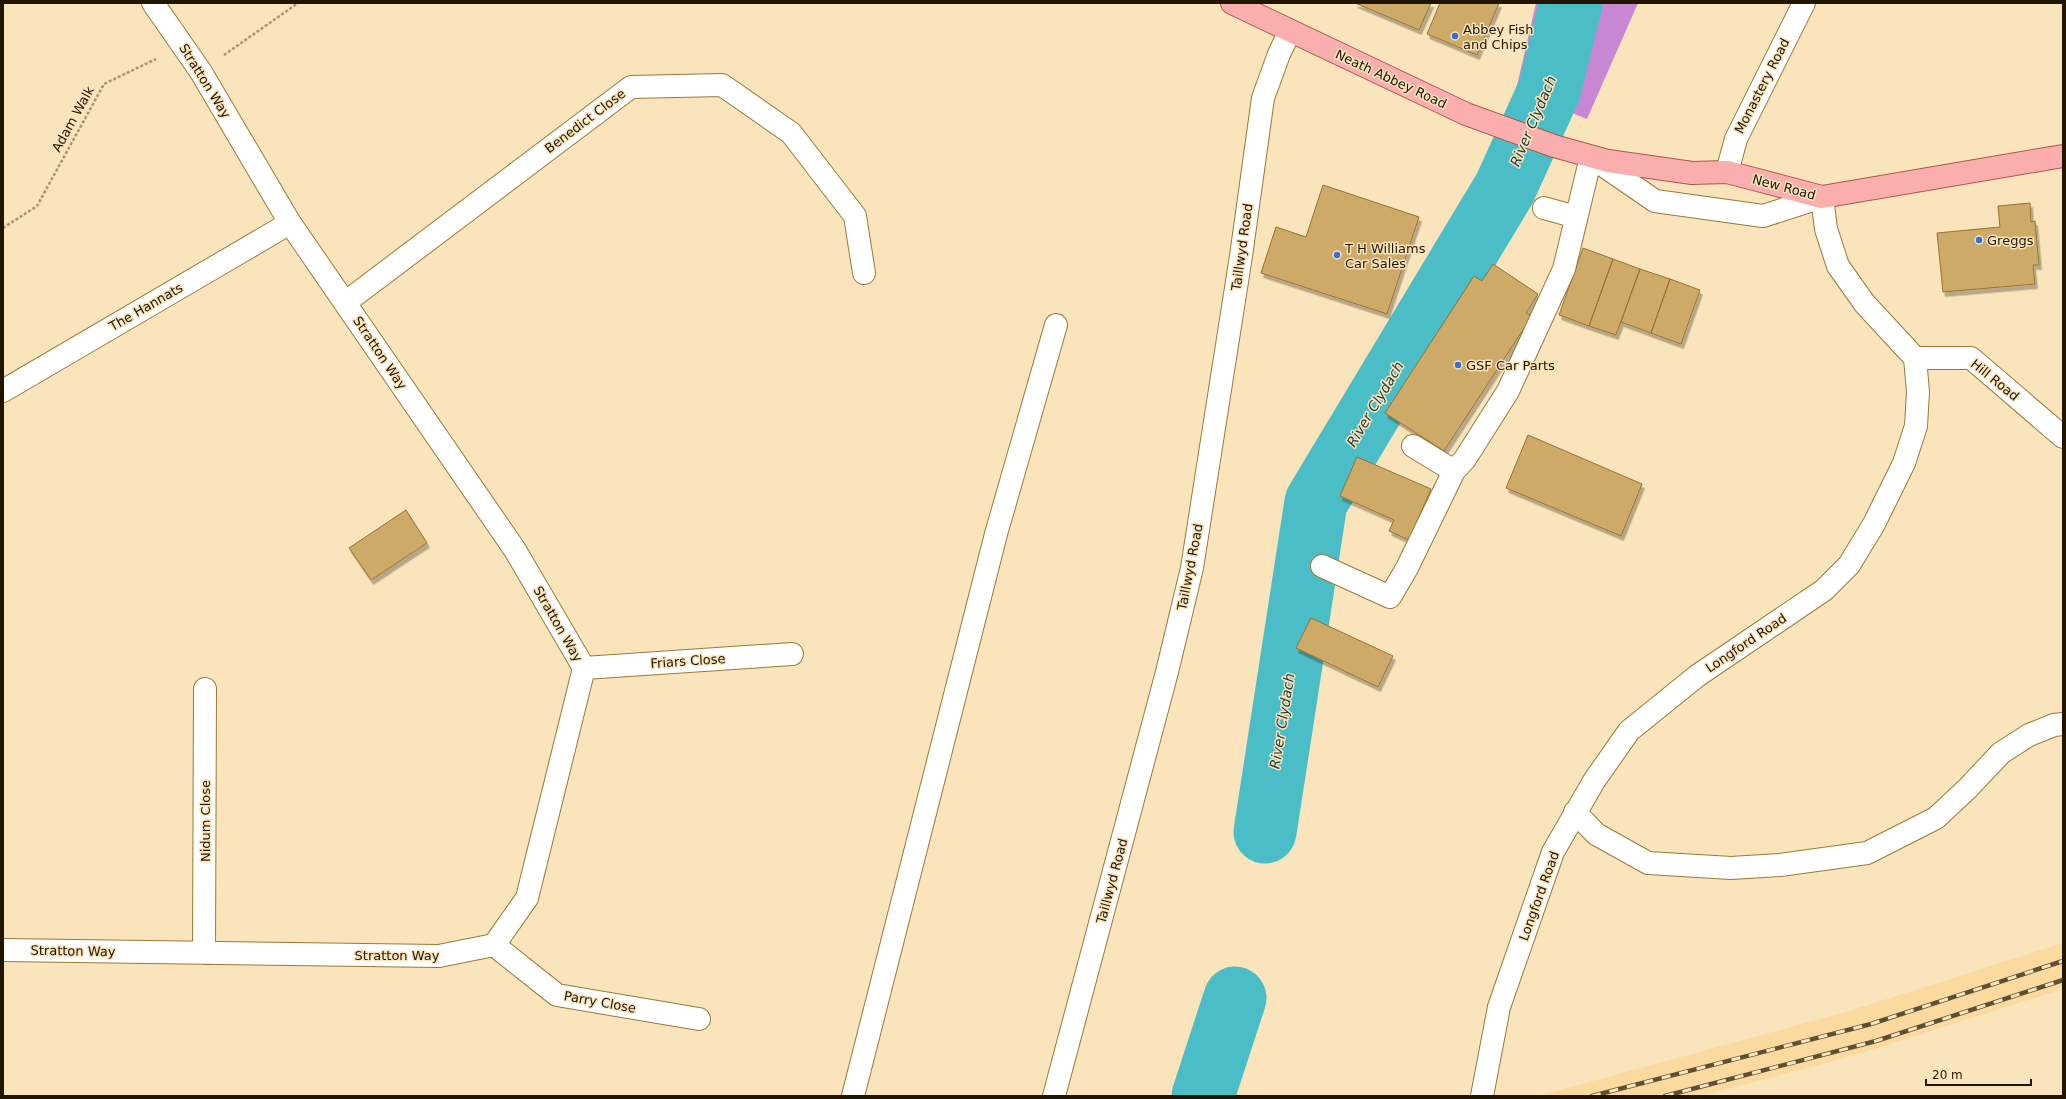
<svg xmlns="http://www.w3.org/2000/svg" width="2066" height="1099" font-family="'DejaVu Sans',sans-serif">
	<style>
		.built { fill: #fbda9f }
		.forest { fill: #c887d2 }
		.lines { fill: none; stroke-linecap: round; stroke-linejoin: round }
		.river { stroke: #4bbdc6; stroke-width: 63 }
		.building { fill: #ceaa68; stroke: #95732f; filter: url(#shadow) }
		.minor-casing { stroke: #9b7936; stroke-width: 24 }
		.major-casing { stroke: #ac564e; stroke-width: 24 }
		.path { stroke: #a69473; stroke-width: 2.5; stroke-dasharray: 3 2; stroke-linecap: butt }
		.minor { stroke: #fff; stroke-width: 22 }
		.major { stroke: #faafae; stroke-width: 22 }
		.rail-casing { stroke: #5f5035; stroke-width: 4.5 }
		.rail { stroke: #fae4bc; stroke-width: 3; stroke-dasharray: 9; stroke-linecap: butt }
		.poi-dot { fill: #356edd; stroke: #fae4bc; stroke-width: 1.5 }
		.labels { text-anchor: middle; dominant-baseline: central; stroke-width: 3; stroke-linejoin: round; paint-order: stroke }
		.poi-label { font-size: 13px; fill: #221500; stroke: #fae4bc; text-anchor: start }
		.street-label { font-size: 13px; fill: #221500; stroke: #fae4bc }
		.water-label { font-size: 14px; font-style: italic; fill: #1e383a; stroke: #fae4bc }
	</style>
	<defs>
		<filter id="shadow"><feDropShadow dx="2.5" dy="4.5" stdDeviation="0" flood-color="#0004"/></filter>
	</defs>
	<rect width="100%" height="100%" fill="#fae4bc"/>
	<path class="built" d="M2063 943V989L1852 1056 1702 1096H1538L1846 1012Z"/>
	<path class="forest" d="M1536 3H1638L1587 119 1516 90Z"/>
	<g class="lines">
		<path class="river" d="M1265 832 1316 502 1505 188 1549 91 1571 3
			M1203 1096 1235 998"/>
	</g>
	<path class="building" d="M1355 3H1431L1419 30Z
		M1440 3H1499L1477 55 1427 34Z
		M1323 185 1419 217 1387 314 1261 273 1276 227 1306 237Z
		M2030 203 2031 222 2035 221 2039 265H2033L2035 284 1943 292 1937 233 2000 227 1998 206Z
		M1583 248 1613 259 1589 326 1559 315Z
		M1613 259 1640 269 1616 335 1589 326Z
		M1493 264 1538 294 1526 313 1532 316 1444 451 1385 413 1474 276 1482 281Z
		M1640 269 1670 279 1651 333 1621 322Z
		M1670 279 1700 290 1681 344 1651 333Z
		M1528 435 1642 484 1621 536 1506 488Z
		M1357 457 1431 489 1409 540 1389 531 1394 520 1340 496Z
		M406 510 427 543 371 580 349 548Z
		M1311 618 1393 656 1378 687 1296 648Z"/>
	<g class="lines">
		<defs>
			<path id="minor" d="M1727 172 1736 139 1804 3
				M1544 208 1576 217
				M346 302 631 87 722 85 791 133 855 216 864 273
				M1915 358H1971L2063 437
				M3 391 290 223
				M1413 446 1454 471 1465 459 1508 391 1564 269 1591 157 1655 201 1763 216 1822 197 1826 229 1838 266 1865 304 1915 358 1918 392 1916 426 1904 463 1874 524 1849 565 1824 590 1697 676 1629 731 1594 781 1553 852 1499 1007 1482 1096
				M1322 566 1390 597 1407 568 1454 471
				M584 668 792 654
				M1575 812 1596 834 1648 863 1731 868 1780 865 1867 853 1936 818 1968 788 2001 753 2029 735 2054 725 2063 724
				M494 945 557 995 699 1019
				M3 950 439 956 494 945 527 898 584 668 515 550 290 223 201 72 153 3
				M204 953 205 689
				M853 1096 996 534 1056 325
				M1054 1096 1167 672 1192 568 1241 256 1263 98 1279 54 1290 31"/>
			<path id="major" d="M1232 3 1466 114 1554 146 1608 161 1692 173 1727 172 1822 197 2063 156"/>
		</defs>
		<use href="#minor" class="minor-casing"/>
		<use href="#major" class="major-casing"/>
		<path class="path" d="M224 55 298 3
			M3 228 37 206 104 84 156 59"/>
		<use href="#minor" class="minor"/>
		<use href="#major" class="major"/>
		<defs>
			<path id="rail" d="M1592 1096 1871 1024 2063 961
				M1665 1096 1876 1041 2063 980"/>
		</defs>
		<use href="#rail" class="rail-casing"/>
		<use href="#rail" class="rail"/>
	</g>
	<g class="poi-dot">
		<circle cx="1455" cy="36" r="4"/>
		<circle cx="1979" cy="240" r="4"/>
		<circle cx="1337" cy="255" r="4"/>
		<circle cx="1458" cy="365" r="4"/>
	</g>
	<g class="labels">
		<g class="poi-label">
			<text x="1463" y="29">Abbey Fish<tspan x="1463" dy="15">and Chips</tspan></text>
			<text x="1987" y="240">Greggs</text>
			<text x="1345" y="248">T H Williams<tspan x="1345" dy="15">Car Sales</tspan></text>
			<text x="1466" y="365">GSF Car Parts</text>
		</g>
		<g class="street-label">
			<text transform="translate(1391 79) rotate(25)">Neath Abbey Road</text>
			<text transform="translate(205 81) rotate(58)">Stratton Way</text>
			<text transform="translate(1762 86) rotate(-63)">Monastery Road</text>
			<text transform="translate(73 119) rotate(-61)">Adam Walk</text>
			<text transform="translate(585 121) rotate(-37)">Benedict Close</text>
			<text transform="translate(1784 187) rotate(15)">New Road</text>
			<text transform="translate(1242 247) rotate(-82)">Taillwyd Road</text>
			<text transform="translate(146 307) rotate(-30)">The Hannats</text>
			<text transform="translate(380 353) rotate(56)">Stratton Way</text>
			<text transform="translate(1995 380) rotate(39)">Hill Road</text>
			<text transform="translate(1190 567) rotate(-79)">Taillwyd Road</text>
			<text transform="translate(558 624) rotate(60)">Stratton Way</text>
			<text transform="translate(1746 643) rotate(-34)">Longford Road</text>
			<text transform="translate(688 661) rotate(-4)">Friars Close</text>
			<text transform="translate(205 821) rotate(-90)">Nidum Close</text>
			<text transform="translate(1112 881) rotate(-75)">Taillwyd Road</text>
			<text transform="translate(1539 896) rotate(-70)">Longford Road</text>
			<text transform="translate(73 951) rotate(1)">Stratton Way</text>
			<text x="397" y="955">Stratton Way</text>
			<text transform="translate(600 1002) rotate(10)">Parry Close</text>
		</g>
		<g class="water-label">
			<text transform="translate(1533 121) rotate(-67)">River Clydach</text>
			<text transform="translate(1375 404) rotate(-59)">River Clydach</text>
			<text transform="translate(1282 721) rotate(-81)">River Clydach</text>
		</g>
	</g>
	<rect width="2066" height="1099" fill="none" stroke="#221500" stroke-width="8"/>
	<path d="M1926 1079v6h105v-6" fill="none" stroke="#221500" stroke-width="2"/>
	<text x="1932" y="1079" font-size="12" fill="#221500" stroke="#fae4bc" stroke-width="3" paint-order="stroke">20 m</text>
</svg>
